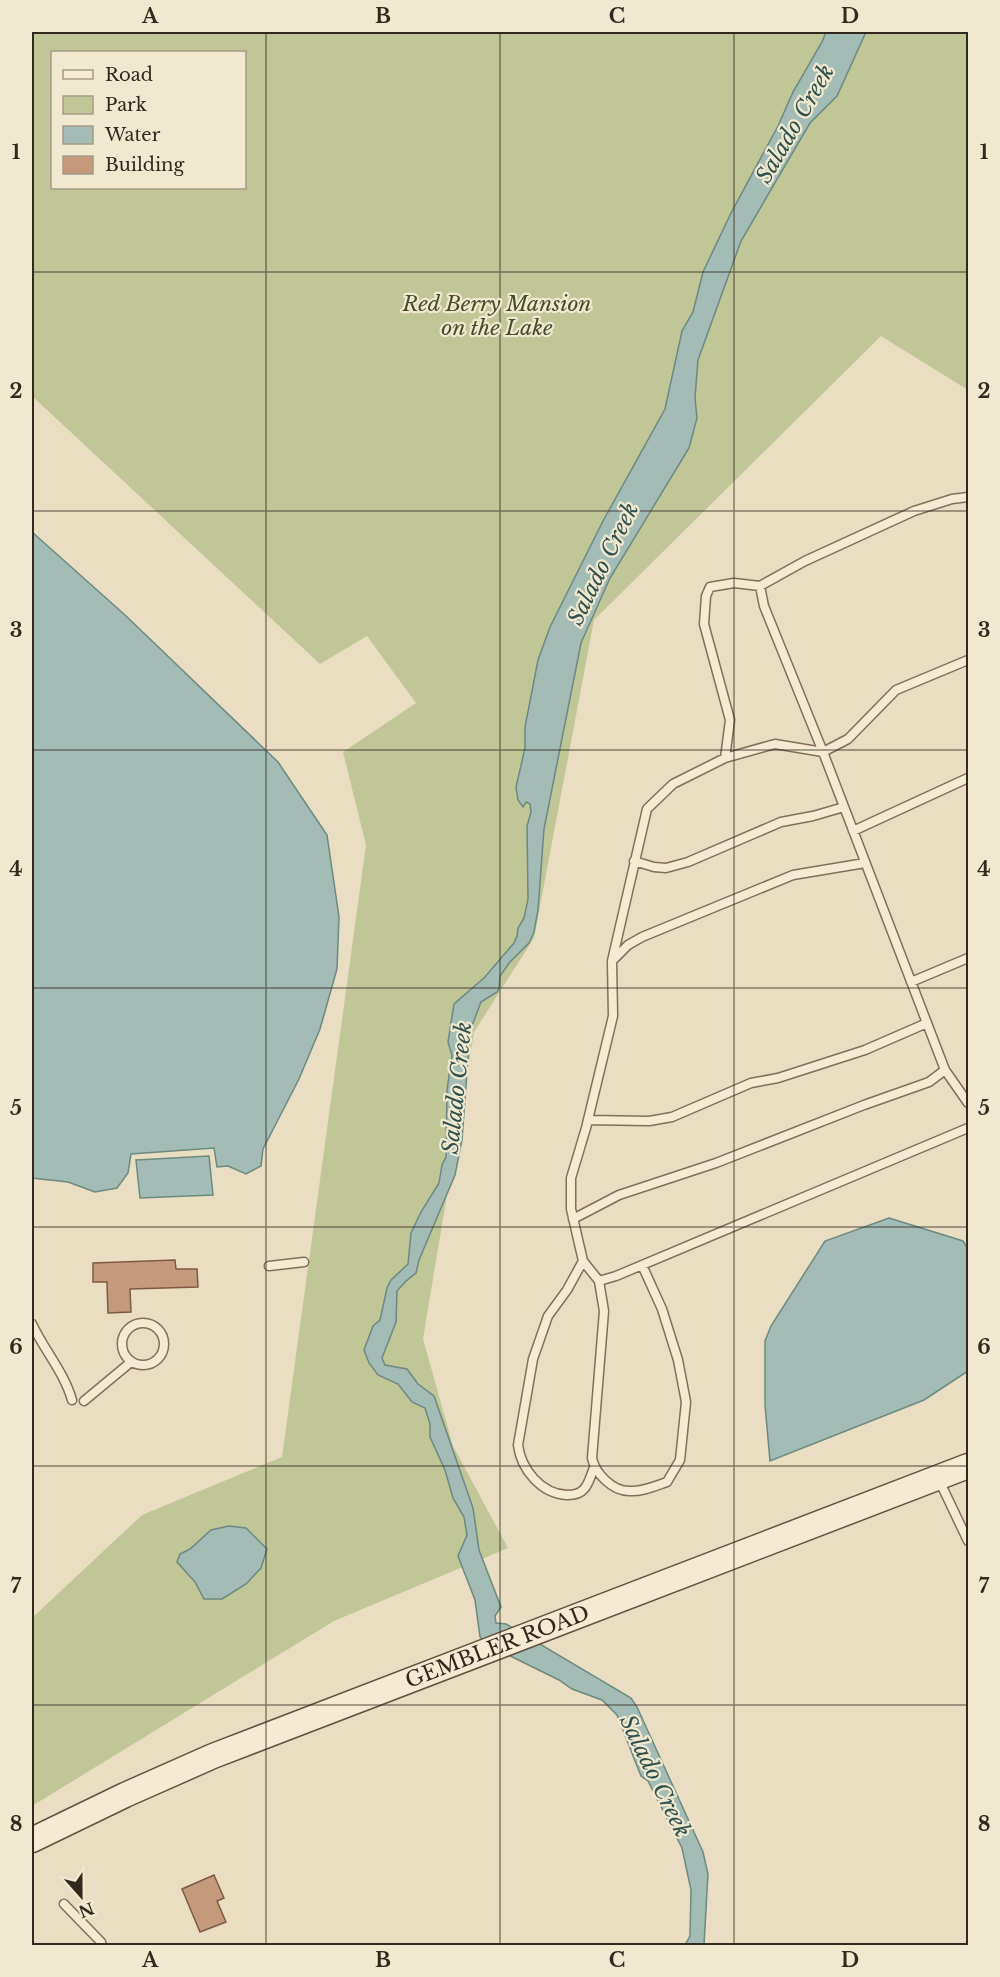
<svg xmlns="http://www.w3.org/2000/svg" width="1000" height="1977" font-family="'Libre Baskerville',serif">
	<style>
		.green { fill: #c0c696; fill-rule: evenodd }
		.water { fill: #a3bcb5; stroke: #6c8982; stroke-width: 1.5 }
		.building { fill: #c49a7a; stroke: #7e5a43; stroke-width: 1.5 }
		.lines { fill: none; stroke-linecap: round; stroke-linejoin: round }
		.service-casing { stroke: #816f5a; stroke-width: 11 }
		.secondary-casing { stroke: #63513e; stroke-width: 27 }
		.service { stroke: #f5ebd3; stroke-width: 8 }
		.secondary { stroke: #f5ebd3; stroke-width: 24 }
		.grid { fill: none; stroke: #32281d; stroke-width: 1.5; stroke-opacity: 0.55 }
		.labels { text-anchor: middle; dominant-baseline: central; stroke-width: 4.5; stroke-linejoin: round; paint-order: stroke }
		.park-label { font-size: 21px; font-style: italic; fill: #434d26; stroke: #f1e8d0 }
		.street-label { font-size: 21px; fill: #32281d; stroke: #f1e8d0 }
		.water-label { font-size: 22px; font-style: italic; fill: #2e504f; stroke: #f1e8d0 }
		.neatline { fill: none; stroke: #32281d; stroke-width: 2 }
		.grid-label { font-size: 20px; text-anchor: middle; font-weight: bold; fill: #32281d }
	</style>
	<rect width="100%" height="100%" fill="#e9dec1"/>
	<path class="green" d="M32 32H968V390L881 336 594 620 534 938 474 1032 423 1339 453 1446 508 1548 334 1621 32 1806V1618L142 1515 282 1457 366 845 343 752 416 703 367 636 320 664 32 396ZM52 52H244V188H52Z"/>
	<path class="water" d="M826 32H866L837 96 810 123 741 241 698 360 695 398 697 418 689 448 610 578 581 643 544 829 538 910 534 932 529 943 510 962 500 976 499 988 497 992 481 1002 470 1031 462 1140 455 1175 419 1260 416 1273 406 1281 397 1291 396 1322 382 1358 385 1365 407 1369 418 1384 434 1396 473 1508 479 1550 501 1607 495 1616 496 1623 506 1624 631 1698 637 1707 703 1852 708 1874 704 1945H685L690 1936 691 1890 682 1848 648 1781 641 1776 617 1715 602 1700 572 1689 559 1680 486 1644 480 1637 475 1600 458 1556 467 1535 464 1517 453 1498 445 1470 430 1437V1424L425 1408 412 1402 398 1384 378 1375 369 1363 364 1350 373 1326 380 1320 387 1288 391 1280 408 1264 411 1233 421 1212 439 1183 442 1165 446 1157 447 1090 452 1055 448 1042 454 1004 484 978 514 943 517 936 518 928 524 918 528 899 527 826 531 812 530 804 526 802 523 807 518 800 516 787 525 748V727L538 660 550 627 603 521 665 409 682 331 693 312 703 272 731 213 778 126 793 92 822 42Z
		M32 532 125 615 278 762 327 835 339 917 337 969 320 1029 299 1079 263 1149 261 1166 246 1174 228 1166 217 1167 214 1148 131 1154 128 1173 117 1188 95 1192 68 1182 32 1178Z
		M209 1156 213 1195 140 1198 136 1160Z
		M889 1218 963 1241 968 1249V1371L924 1400 770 1461 765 1405V1341L771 1326 825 1241Z
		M229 1526 246 1528 267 1549 261 1568 246 1584 222 1599H204L195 1582 177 1562 180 1554 190 1549 211 1530Z"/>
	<path class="building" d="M175 1260 176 1269H197L198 1287 130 1289 131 1312 108 1313 107 1282H93V1263Z
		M214 1875 224 1898 217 1901 226 1922 200 1932 182 1889Z"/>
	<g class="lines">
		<defs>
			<path id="service" d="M760 586 764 606 823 752 848 739 896 690 968 660
				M725 758 730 720 704 624 706 596 710 587 734 583 760 586 805 561 914 511 952 499 968 497
				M853 831 968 778
				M634 861 654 867 666 868 688 862 781 822 813 816 844 807
				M612 961 628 945 642 937 793 875 865 863
				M911 982 968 958
				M968 1103 945 1070 823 752 775 744 725 758 673 784 647 809 612 961 613 1016 586 1128 571 1178V1209L583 1261 599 1281 616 1276 968 1128
				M588 1120 649 1121 672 1117 751 1083 778 1078 865 1050 927 1023
				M573 1219 619 1195 716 1163 864 1105 929 1082 945 1070
				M583 1261 567 1290 548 1316 533 1359 518 1445C521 1469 541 1494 567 1495 572 1495 580 1494 584 1489 589 1484 591 1474 594 1468
				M269 1266 304 1262
				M599 1281 604 1311 592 1458C595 1473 612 1491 629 1491 642 1492 655 1486 667 1482L680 1460 686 1402 678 1360 662 1309 642 1265
				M122 1344a21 21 0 1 1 42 0a21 21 0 1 1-42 0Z
				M32 1324C44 1350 64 1372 72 1400
				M84 1401 131 1362
				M938 1478 968 1541
				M64 1904 101 1942 102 1946"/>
			<g id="secondary">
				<path id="s1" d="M32 1840 125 1795 213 1756 968 1466"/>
			</g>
		</defs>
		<use href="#service" class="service-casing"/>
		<use href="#secondary" class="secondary-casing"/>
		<use href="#service" class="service"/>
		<use href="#secondary" class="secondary"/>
	</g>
	<path class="grid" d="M266 32V1946M500 32V1946M734 32V1946M32 272H968M32 511H968M32 750H968M32 988H968M32 1227H968M32 1466H968M32 1705H968"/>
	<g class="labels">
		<g class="park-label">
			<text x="497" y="304">Red Berry Mansion<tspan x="497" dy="24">on the Lake</tspan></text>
		</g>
		<g class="street-label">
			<text stroke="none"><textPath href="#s1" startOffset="504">GEMBLER ROAD</textPath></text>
		</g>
		<g class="water-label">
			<text transform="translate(795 124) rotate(-60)">Salado Creek</text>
			<text transform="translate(603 564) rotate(-64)">Salado Creek</text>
			<text transform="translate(457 1088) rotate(-84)">Salado Creek</text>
			<text transform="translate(655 1776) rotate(64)">Salado Creek</text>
		</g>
	</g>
	<rect width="1000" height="1977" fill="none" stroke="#f1e8d0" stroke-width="66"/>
	<rect x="51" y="51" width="195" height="138" fill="#f1e8d0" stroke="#a59b88" stroke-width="1.5"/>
	<rect x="63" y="70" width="30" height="9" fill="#f5ebd3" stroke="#a59b88" stroke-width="1.5"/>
	<text x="105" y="81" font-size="18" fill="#32281d">Road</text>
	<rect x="63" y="96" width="30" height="18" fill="#c0c696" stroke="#a59b88" stroke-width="1.5"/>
	<text x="105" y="111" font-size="18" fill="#32281d">Park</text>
	<rect x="63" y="126" width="30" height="18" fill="#a3bcb5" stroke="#a59b88" stroke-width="1.5"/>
	<text x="105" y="141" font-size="18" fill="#32281d">Water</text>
	<rect x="63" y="156" width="30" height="18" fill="#c49a7a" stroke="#a59b88" stroke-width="1.5"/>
	<text x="105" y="171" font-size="18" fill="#32281d">Building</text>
	<g transform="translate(81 1896) rotate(159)" stroke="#f1e8d0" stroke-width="4.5" paint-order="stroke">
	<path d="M0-4.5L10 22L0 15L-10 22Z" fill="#32281d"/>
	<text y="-9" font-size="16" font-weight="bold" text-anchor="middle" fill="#32281d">N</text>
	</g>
	<rect x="33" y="33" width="934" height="1911" class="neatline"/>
	<g class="grid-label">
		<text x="150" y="23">A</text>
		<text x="383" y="23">B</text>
		<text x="617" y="23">C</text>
		<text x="850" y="23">D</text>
		<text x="16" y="159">1</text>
		<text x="984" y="159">1</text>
		<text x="16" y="398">2</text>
		<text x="984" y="398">2</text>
		<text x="16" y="637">3</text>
		<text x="984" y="637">3</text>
		<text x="16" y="876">4</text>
		<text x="984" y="876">4</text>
		<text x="16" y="1115">5</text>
		<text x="984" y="1115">5</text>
		<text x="16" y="1354">6</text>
		<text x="984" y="1354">6</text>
		<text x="16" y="1593">7</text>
		<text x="984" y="1593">7</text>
		<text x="16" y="1831">8</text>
		<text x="984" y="1831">8</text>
		<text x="150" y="1967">A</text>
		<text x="383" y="1967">B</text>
		<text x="617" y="1967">C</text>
		<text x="850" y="1967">D</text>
	</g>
</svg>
